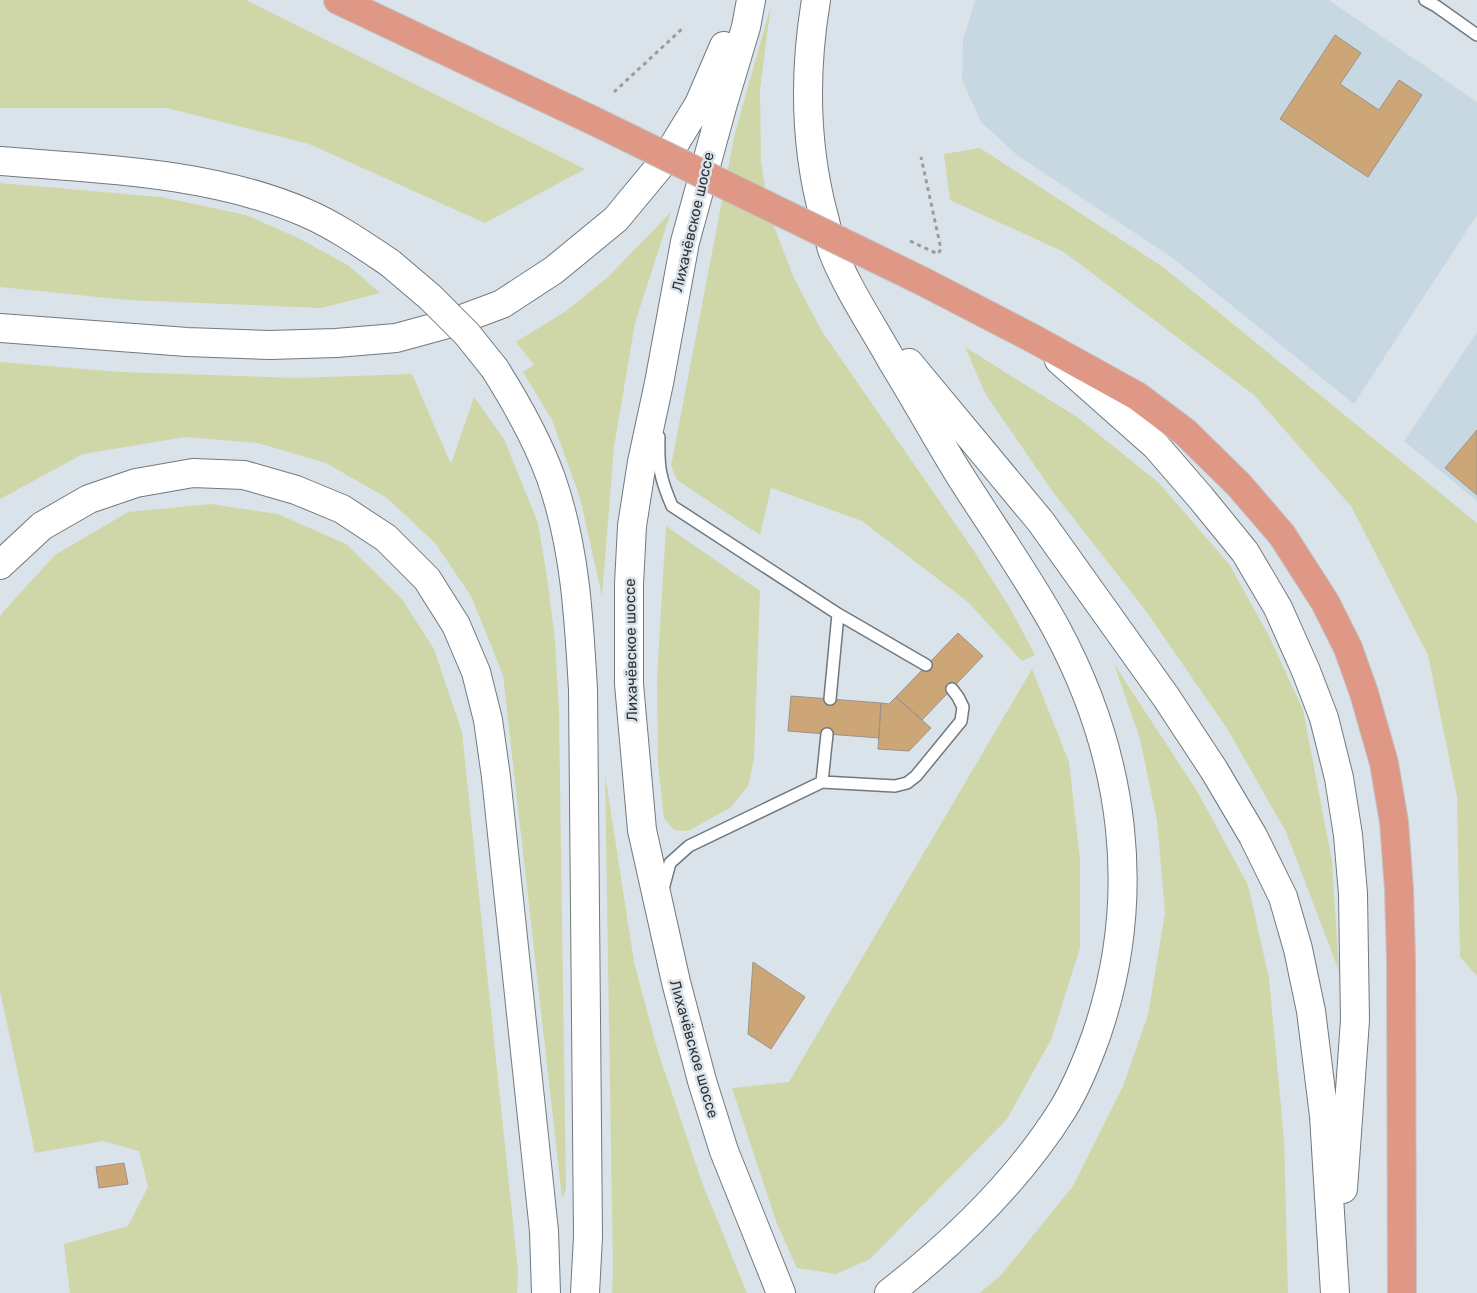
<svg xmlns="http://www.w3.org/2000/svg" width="1477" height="1293" font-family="Rubik,sans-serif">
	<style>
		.built { fill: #c8d8e3 }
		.green { fill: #cfd7a8 }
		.building { fill: #cca676; stroke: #9a938b }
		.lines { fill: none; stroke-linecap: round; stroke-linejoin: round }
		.service-casing { stroke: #71797f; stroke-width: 14 }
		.tertiary-casing { stroke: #71797f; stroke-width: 30 }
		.secondary-casing { stroke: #71797f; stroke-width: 30 }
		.trunk-casing { stroke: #c1c2c3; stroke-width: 30 }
		.path { stroke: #969da3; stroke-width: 3; stroke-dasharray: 4 4; stroke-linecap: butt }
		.service { stroke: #fff; stroke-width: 11 }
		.tertiary { stroke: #fff; stroke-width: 28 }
		.secondary { stroke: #fff; stroke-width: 28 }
		.trunk { stroke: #e09886; stroke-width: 28 }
		.tertiary-bridge-casing { stroke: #71797f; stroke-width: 30; stroke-linecap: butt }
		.trunk-bridge-casing { stroke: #c1c2c3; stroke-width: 30; stroke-linecap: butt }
		.tertiary-bridge { stroke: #fff; stroke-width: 28 }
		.trunk-bridge { stroke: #e09886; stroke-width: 28 }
		.labels { text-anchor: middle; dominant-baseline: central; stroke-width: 5; stroke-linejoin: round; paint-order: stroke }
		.street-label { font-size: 15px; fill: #2f3336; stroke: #dae3ea }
	</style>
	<rect width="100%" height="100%" fill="#dae3ea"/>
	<path class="built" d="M975 0H1329L1477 102V215L1354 404 1174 259 1017 155 981 122 962 80 963 40Z
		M1477 332V501L1404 441Z"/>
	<path class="green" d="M0 0H246L585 169 485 223 309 144 167 108H0Z
		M771 5 760 89 761 161 769 214 794 278 821 330 972 548 1010 608 1035 655 1022 661 968 602 862 521 771 488 760 535 677 480 671 466 735 133Z
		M980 148 1163 267 1477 523V976L1460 957 1457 797 1428 655 1351 506 1254 395 1064 252 950 200 944 154Z
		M0 183 161 197 246 215 296 237 348 265 380 293 321 308 127 300 0 287Z
		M671 212 635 323 614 447 602 596 580 498 552 420 523 372 534 365 516 342 566 311 608 277Z
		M965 347 1077 417 1159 483 1229 564 1268 634 1303 710 1332 861 1339 971 1286 832 1228 730 1146 611 1053 492 986 395Z
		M0 362 120 372 297 378 412 374 451 464 474 397 504 439 538 523 547 577 555 639 559 714 566 1190 562 1198 503 675 471 596 435 543 387 498 326 463 258 443 185 437 83 454 0 499Z
		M211 504 278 514 346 544 402 599 434 649 462 732 518 1271 517 1293H70L64 1244 128 1226 148 1187 139 1151 103 1141 35 1153 0 991V618L2 613 55 555 128 512Z
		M666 526 760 591 754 759 748 786 730 808 688 831 674 830 664 818 658 764 657 678Z
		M1114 664 1197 791 1248 885 1269 978 1284 1139 1288 1293H980L1001 1275 1073 1186 1123 1086 1148 1015 1165 913 1157 821 1140 739Z
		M1032 669 1069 762 1080 860V948L1051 1040 1007 1119 870 1259 836 1274 797 1268 777 1224 732 1088 789 1082Z
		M605 774 634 962 658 1052 703 1185 747 1293H612L613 1272Z"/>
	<path class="building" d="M1335 35 1361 53 1340 84 1379 110 1399 80 1422 95 1368 177 1280 119Z
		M1477 430V495L1445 468Z
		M958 633 983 656 922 720 896 697Z
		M791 696 881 703 879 738 788 731Z
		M896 697 931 728 909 751 878 749 881 703 889 704Z
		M753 962 805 997 771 1049 748 1034Z
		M124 1163 128 1184 99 1188 96 1167Z"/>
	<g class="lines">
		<defs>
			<path id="service" d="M1425 0 1436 6 1477 35
				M659 437C658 467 660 478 672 506L838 614 830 699
				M838 614 926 665
				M822 782 895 786 907 783 916 776 961 721 963 707 958 697 952 689
				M663 889 670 863 689 846 822 782 827 734"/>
			<path id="tertiary" d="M0 161C101 169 212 172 306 213 336 226 363 245 390 263
				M495 369C517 404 537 439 551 478 575 546 579 618 583 690L588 1237 585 1293
				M0 565 42 526 89 499 136 483 193 473 244 475 296 490 342 509 386 538 427 579 456 625 476 672 488 720 496 777 544 1231 546 1293"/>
			<path id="secondary" d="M751 0 746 27 722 107 685 242 659 383 642 462 632 526 629 584V684L642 830 676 982 702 1081 724 1151 781 1293
				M816 0C804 72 805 147 824 217 827 228 829 241 833 252 848 290 872 325 892 361 915 398 936 437 959 474 991 525 1027 575 1056 628 1125 756 1144 897 1096 1036 1087 1061 1077 1086 1063 1109 1018 1181 956 1241 889 1293
				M0 328 187 342 270 345 336 343 396 338 451 323 502 304 554 270 616 219 664 161 699 104 724 46
				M1059 360 1156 446 1201 498 1245 552 1278 608 1306 671 1324 718 1339 778 1348 835 1353 894 1355 1020 1343 1189
				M909 363 1041 522 1166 697 1214 770 1253 836 1283 897 1298 949 1311 1011 1324 1116 1335 1293"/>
			<path id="trunk" d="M338 0 594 121
				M924 282 1034 339 1137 396 1185 432 1239 485 1282 535 1325 602 1348 648 1364 693 1384 763 1394 822 1399 889 1401 959 1402 1293"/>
		</defs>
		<use href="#service" class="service-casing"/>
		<use href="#tertiary" class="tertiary-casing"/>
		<use href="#secondary" class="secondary-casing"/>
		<use href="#trunk" class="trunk-casing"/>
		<path class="path" d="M614 92 683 28
			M910 241 938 254 941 249 921 157"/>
		<use href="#service" class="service"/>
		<use href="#tertiary" class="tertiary"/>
		<use href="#secondary" class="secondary"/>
		<use href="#trunk" class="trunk"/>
		<defs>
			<path id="tertiary-bridge" d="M390 263 430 297 467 334 495 369"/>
			<path id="trunk-bridge" d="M594 121 924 282"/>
		</defs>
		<use href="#tertiary-bridge" class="tertiary-bridge-casing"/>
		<use href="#trunk-bridge" class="trunk-bridge-casing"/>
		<use href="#tertiary-bridge" class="tertiary-bridge"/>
		<use href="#trunk-bridge" class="trunk-bridge"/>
	</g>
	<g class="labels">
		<g class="street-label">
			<text transform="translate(693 222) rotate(-77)">Лихачёвское шоссе</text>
			<text transform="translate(631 650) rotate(-91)">Лихачёвское шоссе</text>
			<text transform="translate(694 1049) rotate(74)">Лихачёвское шоссе</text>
		</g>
	</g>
</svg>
